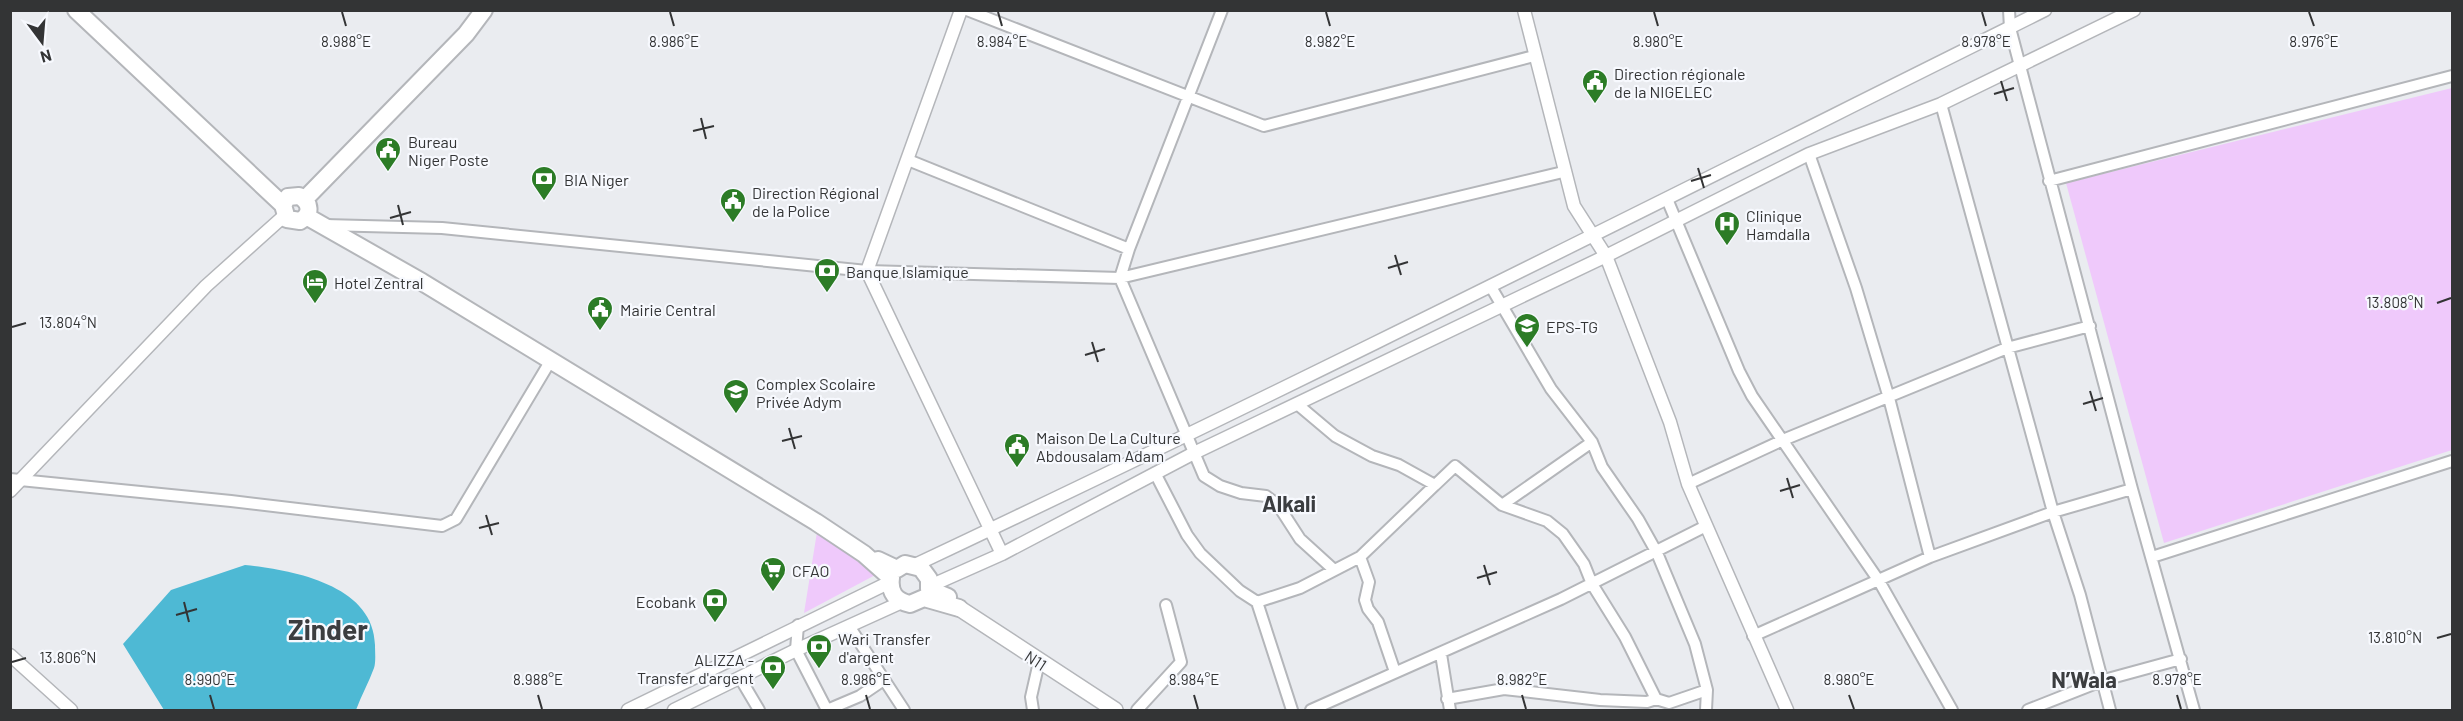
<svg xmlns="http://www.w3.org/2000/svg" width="2463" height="721" font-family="Barlow,sans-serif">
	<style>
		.green { fill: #efc9fb }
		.water { fill: #4eb9d4 }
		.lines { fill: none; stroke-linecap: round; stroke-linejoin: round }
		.minor-casing { stroke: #b4b6ba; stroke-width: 14 }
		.tertiary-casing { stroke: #b4b6ba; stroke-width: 15 }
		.primary-casing { stroke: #b4b6ba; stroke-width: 18 }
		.trunk-casing { stroke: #b4b6ba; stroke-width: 20 }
		.minor { stroke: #fff; stroke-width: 10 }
		.tertiary { stroke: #fff; stroke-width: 12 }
		.primary { stroke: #fff; stroke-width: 15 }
		.trunk { stroke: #fff; stroke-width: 16 }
		.ticks { fill: none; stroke: #333435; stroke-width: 2 }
		.labels { text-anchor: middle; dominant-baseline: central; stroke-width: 4.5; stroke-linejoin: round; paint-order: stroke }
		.poi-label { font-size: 16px; fill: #333435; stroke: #f7f9fe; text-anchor: start }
		.street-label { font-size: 16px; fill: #333435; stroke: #f7f9fe }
		.district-label { font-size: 22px; font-weight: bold; fill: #3b3d40; stroke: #f7f9fe }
		.town-label { font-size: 28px; font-weight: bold; fill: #3b3d40; stroke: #f7f9fe }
		.ticks-label { font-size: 15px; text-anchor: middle; fill: #333435; stroke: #f7f9fe; stroke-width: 4.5; stroke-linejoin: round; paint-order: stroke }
	</style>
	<rect width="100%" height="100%" fill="#eaecf0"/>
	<path class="green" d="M2452 88V450L2164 543 2066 183Z
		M817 532 879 573 804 613Z"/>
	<path class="water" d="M245 565C293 570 374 585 375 645 375 652 376 662 374 668 369 682 361 696 356 710H164L123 644 171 590Z"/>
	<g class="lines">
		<defs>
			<path id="minor" d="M967 10 1264 126 1534 56
				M1222 10 1129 249 1120 278 1204 476 1220 486 1241 493 1266 496 1278 505 1300 539 1333 569
				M2009 10 2010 28 2132 489 2194 710
				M1941 104 2053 512 2080 595 2110 710
				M1809 154 1856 288 1889 398 1930 557
				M908 160 1129 249
				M2049 181 2452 76
				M1667 199 1739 371 1752 396 1879 581 1952 710
				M325 225 442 228 867 271 1120 278 1563 172
				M1491 287 1551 389 1592 442 1602 467 1638 519 1657 553 1695 644 1707 690 1706 710
				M1297 404 1335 436 1372 456 1399 465 1435 485 1455 466 1502 505 1547 521 1563 534 1584 564 1592 584 1625 637 1656 699 1669 703 1707 690
				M1155 473 1187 535 1200 553 1240 591 1257 602 1292 710
				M10 479 231 501 442 526 456 519 551 360
				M1688 484 1783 440 2007 348 2090 326
				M1502 505 1592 442
				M2152 557 2452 461
				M1257 602 1300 588 1360 557
				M798 625 796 650 827 710
				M849 626 904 710
				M1753 636 1930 557 2053 512 2132 489
				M1441 654 1450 710
				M1395 672 1378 622 1368 609 1365 600 1369 582 1360 557 1435 485
				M740 678 759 710
				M1447 699 1504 689 1600 700 1647 702 1656 699
				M827 710 860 696 882 681
				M1033 710 1031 697 1039 662
				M1137 710 1181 662 1166 605
				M1311 710 1561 599 1706 526
				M2028 710 2104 680 2181 659"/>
			<path id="tertiary" d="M961 10 867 271 1002 554
				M1524 10 1574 206 1606 256 1670 422 1688 484 1787 710
				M10 491 206 286 284 216
				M915 565C1295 386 1669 197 2045 10
				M930 586 1002 554 1194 453 1606 256 1809 154 1941 104 2134 10
				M10 655 71 710
				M628 710 890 582
				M674 710 796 650 902 602"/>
			<path id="primary" d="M959 608 1115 710"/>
			<path id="trunk" d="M76 10 283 205 287 219 300 221C312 215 311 202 299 196L288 197 283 205
				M305 199 466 34 484 10
				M306 216 422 282 816 522 864 554 891 578C889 593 896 601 910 604L924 598 959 608
				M878 560 897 569 905 564 921 568 929 579V589L948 597"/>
		</defs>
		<use href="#minor" class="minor-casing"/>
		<use href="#tertiary" class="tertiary-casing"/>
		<use href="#primary" class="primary-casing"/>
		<use href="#trunk" class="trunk-casing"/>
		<use href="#minor" class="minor"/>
		<use href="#tertiary" class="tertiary"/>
		<use href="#primary" class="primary"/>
		<use href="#trunk" class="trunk"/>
	</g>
	<path class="ticks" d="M342 12 346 26M670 12 674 26M998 12 1002 26M1326 12 1330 26M1654 12 1658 26M1982 12 1986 26M2309 12 2314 26M2001 81 2007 101M1994 94 2014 88M701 118 706 139M693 131 714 126M1698 168 1704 188M1691 181 1711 175M398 205 403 225M390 218 411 212M1395 255 1401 275M1388 268 1408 262M2437 303 2451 298M12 327 26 323M1092 342 1098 362M1085 355 1105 349M2090 391 2096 411M2083 404 2103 398M789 428 795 449M782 441 802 436M1787 478 1793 498M1780 491 1800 485M486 515 492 535M479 528 499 523M1484 565 1490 585M1477 578 1497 572M184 602 189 622M176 615 197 609M2437 638 2451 634M12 662 26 658M210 695 214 709M538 695 542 709M866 695 870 709M1194 695 1198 709M1522 695 1526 709M1849 695 1854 709M2177 695 2181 709"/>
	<defs>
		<symbol id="civic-pin" viewBox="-11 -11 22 30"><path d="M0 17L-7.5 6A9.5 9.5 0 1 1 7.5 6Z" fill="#2c7c26" stroke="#f7f9fe"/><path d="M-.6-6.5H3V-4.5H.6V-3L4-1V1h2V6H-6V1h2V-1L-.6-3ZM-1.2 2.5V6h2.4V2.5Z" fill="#fff"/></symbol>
		<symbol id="bank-pin" viewBox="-11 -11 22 30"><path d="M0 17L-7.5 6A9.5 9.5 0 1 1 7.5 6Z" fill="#2c7c26" stroke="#f7f9fe"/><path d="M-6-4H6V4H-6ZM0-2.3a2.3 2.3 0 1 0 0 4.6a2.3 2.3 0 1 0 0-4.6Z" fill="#fff"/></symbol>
		<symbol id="hospital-pin" viewBox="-11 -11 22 30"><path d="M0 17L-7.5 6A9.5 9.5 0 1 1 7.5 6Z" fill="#2c7c26" stroke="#f7f9fe"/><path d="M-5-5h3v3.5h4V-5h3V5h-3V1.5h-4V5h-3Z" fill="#fff"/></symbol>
		<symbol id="hotel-pin" viewBox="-11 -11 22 30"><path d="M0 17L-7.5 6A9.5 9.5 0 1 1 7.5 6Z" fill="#2c7c26" stroke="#f7f9fe"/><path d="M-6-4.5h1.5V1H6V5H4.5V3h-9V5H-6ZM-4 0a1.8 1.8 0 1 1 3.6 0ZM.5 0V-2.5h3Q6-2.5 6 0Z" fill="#fff"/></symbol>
		<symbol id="school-pin" viewBox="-11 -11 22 30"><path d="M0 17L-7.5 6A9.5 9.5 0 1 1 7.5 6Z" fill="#2c7c26" stroke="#f7f9fe"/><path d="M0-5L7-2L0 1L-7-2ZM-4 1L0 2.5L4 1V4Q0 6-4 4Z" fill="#fff"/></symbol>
		<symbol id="supermarket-pin" viewBox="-11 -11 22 30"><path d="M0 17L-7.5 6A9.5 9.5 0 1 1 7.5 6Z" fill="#2c7c26" stroke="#f7f9fe"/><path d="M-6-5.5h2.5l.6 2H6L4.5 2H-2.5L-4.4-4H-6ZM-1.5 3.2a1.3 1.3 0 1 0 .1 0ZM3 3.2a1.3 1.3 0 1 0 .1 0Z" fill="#fff"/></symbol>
	</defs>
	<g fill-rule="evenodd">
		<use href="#civic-pin" x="1580" y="67" width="30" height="40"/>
		<use href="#civic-pin" x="373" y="135" width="30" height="40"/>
		<use href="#bank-pin" x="529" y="164" width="30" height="40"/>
		<use href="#civic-pin" x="718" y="186" width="30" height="40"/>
		<use href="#hospital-pin" x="1712" y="209" width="30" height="40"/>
		<use href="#bank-pin" x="812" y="256" width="30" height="40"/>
		<use href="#hotel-pin" x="300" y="267" width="30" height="40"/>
		<use href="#civic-pin" x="585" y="294" width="30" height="40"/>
		<use href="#school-pin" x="1512" y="311" width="30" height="40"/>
		<use href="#school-pin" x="721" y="377" width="30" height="40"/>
		<use href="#civic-pin" x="1002" y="431" width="30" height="40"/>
		<use href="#supermarket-pin" x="758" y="555" width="30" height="40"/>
		<use href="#bank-pin" x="700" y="586" width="30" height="40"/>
		<use href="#bank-pin" x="804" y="632" width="30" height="40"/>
		<use href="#bank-pin" x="758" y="653" width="30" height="40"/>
	</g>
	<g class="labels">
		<g class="poi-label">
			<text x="1614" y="73">Direction régionale<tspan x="1614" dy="18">de la NIGELEC</tspan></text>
			<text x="408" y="141">Bureau<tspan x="408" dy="18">Niger Poste</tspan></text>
			<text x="564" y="179">BIA Niger</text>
			<text x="752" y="192">Direction Régional<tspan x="752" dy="18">de la Police</tspan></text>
			<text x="1746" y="215">Clinique<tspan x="1746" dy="18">Hamdalla</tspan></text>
			<text x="846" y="271">Banque Islamique</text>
			<text x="334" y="282">Hotel Zentral</text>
			<text x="620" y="309">Mairie Central</text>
			<text x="1546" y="326">EPS-TG</text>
			<text x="756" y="383">Complex Scolaire<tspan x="756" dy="18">Privée Adym</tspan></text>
			<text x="1036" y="437">Maison De La Culture<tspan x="1036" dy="18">Abdousalam Adam</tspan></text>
			<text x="792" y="570">CFAO</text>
			<text x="696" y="601" text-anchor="end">Ecobank</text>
			<text x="838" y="638">Wari Transfer<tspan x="838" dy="18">d'argent</tspan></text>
			<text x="754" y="659" text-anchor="end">ALIZZA -<tspan x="754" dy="18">Transfer d'argent</tspan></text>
		</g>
		<g class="street-label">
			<text transform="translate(1036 660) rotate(33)">N11</text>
		</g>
		<g class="district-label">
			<text x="1289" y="503">Alkali</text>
			<text x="2084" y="679">N’Wala</text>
		</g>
		<g class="town-label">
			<text x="328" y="629">Zinder</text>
		</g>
	</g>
	<g class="ticks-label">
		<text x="346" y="47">8.988°E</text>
		<text x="674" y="47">8.986°E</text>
		<text x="1002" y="47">8.984°E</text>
		<text x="1330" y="47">8.982°E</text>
		<text x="1658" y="47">8.980°E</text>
		<text x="1986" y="47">8.978°E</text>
		<text x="2314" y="47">8.976°E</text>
		<text x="2395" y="308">13.808°N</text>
		<text x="68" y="328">13.804°N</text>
		<text x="2395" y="643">13.810°N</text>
		<text x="68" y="663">13.806°N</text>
		<text x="210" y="685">8.990°E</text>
		<text x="538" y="685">8.988°E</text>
		<text x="866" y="685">8.986°E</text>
		<text x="1194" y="685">8.984°E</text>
		<text x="1522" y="685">8.982°E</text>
		<text x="1849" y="685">8.980°E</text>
		<text x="2177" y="685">8.978°E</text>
	</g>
	<rect width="2463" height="721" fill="none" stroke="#333435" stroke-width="24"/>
	<g transform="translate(42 42) rotate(164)" stroke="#f7f9fe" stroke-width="4.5" paint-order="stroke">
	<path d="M0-4.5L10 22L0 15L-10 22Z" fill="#333435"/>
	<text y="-9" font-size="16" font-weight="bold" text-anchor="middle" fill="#333435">N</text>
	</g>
</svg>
